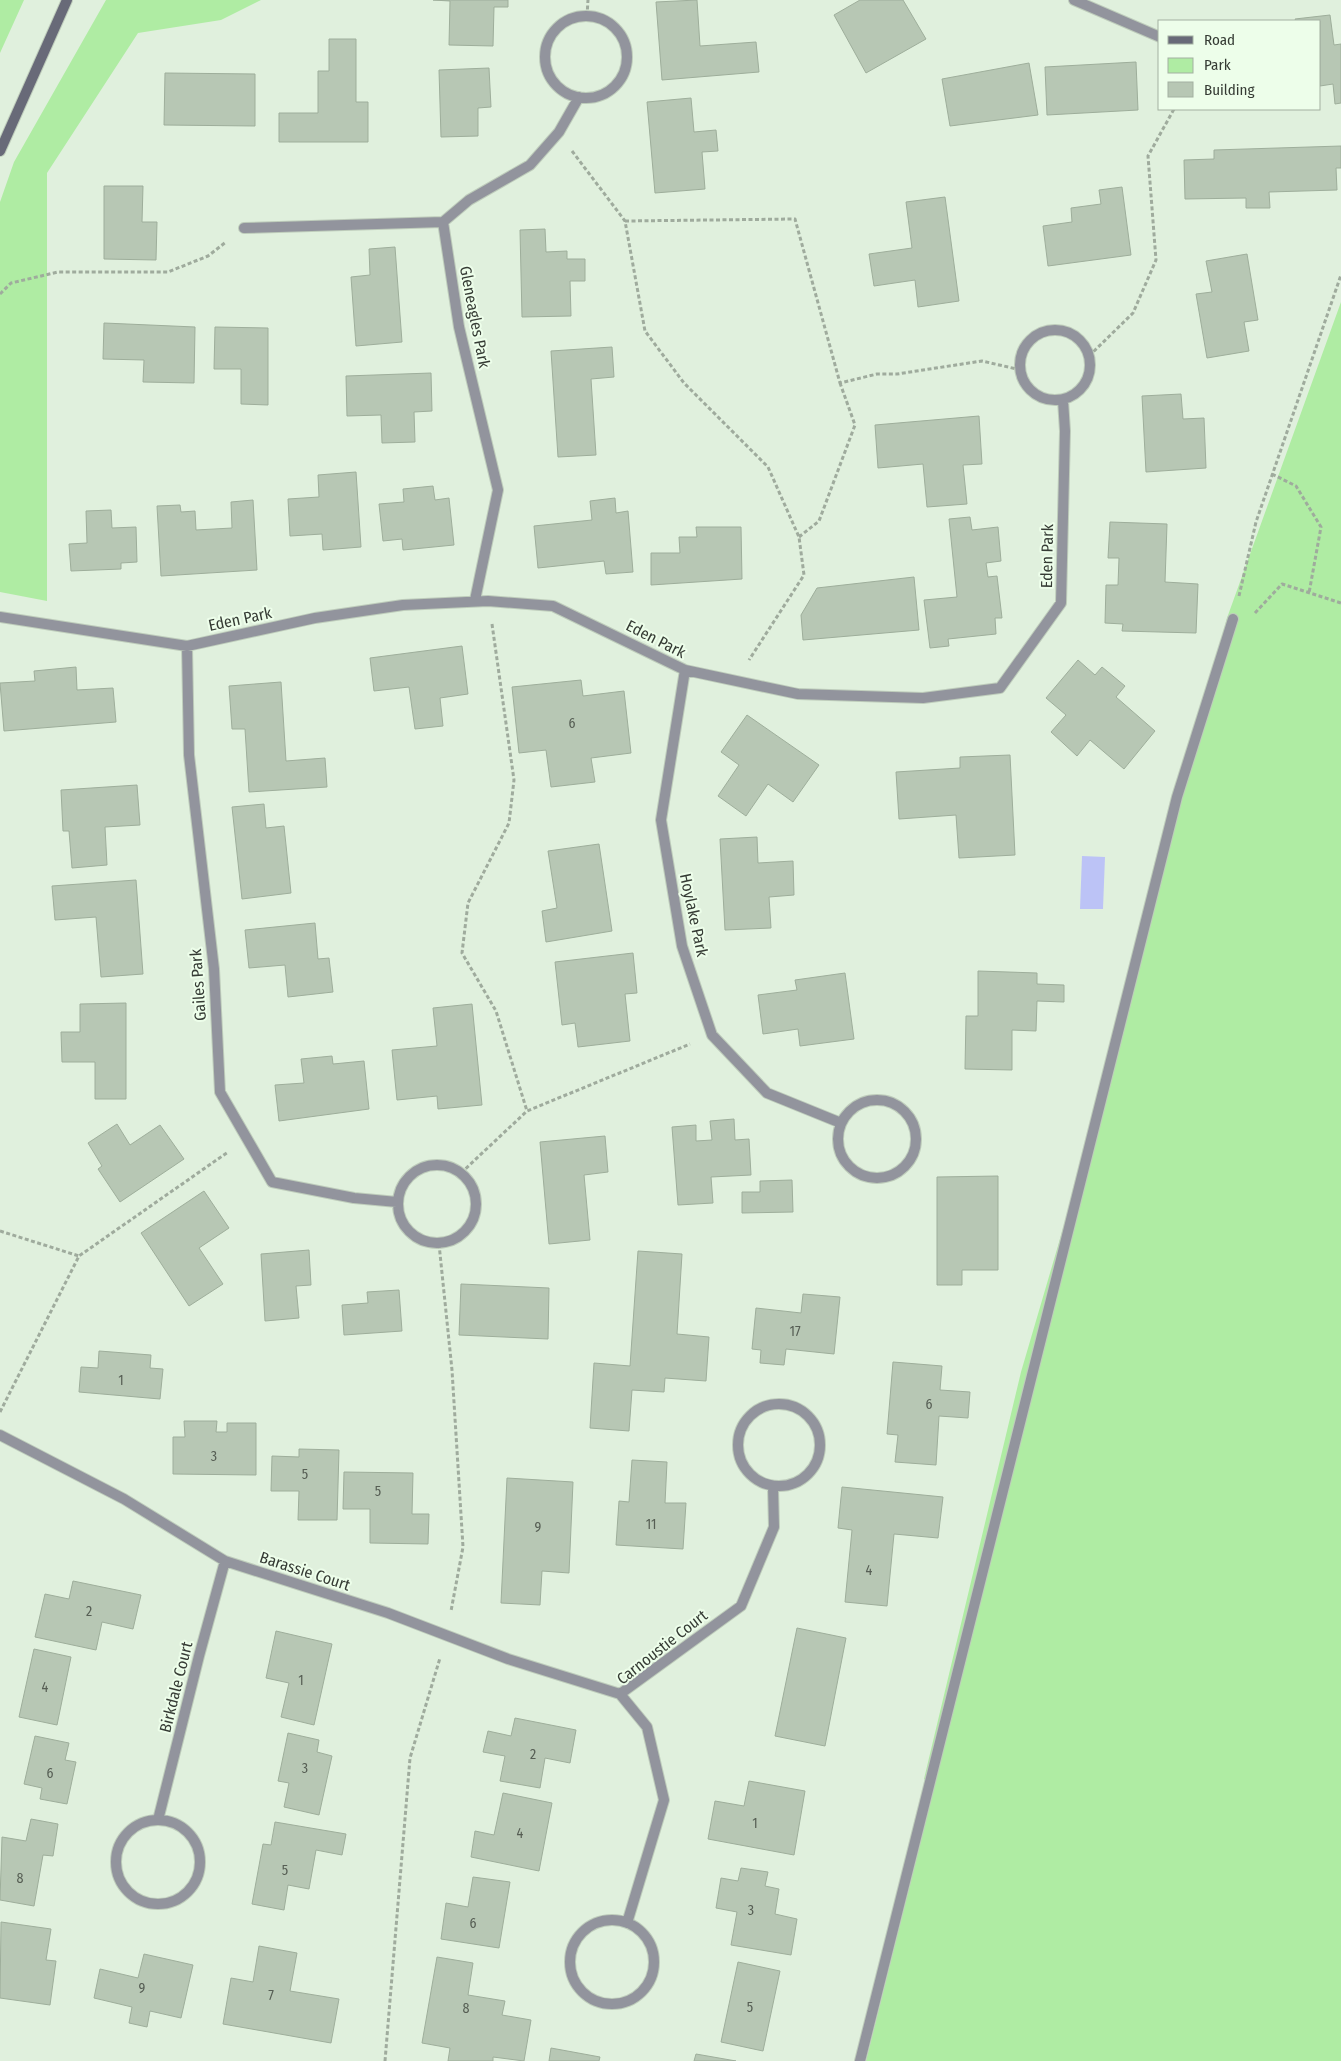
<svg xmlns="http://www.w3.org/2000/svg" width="1341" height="2061" font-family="'Fira Sans Condensed',sans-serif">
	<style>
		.green { fill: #afeca3 }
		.water { fill: #bcc3f6 }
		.building { fill: #b7c7b4; stroke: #9eae9b }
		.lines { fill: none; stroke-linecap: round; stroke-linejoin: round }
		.lane-casing { stroke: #beccbb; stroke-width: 12 }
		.street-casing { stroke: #beccbb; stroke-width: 12 }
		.secondary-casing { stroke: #beccbb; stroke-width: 12 }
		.path { stroke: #9fab9d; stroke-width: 3; stroke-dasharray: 4 2.5; stroke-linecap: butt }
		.lane { stroke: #92949d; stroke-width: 10 }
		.street { stroke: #92949d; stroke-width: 10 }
		.secondary { stroke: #686a78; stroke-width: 10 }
		.labels { text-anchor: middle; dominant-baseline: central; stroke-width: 4; stroke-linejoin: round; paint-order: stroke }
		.number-label { font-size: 14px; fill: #565e54 }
		.street-label { font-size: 16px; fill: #353b34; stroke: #edfeea }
	</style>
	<rect width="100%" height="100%" fill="#e0f0dd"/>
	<path class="green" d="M0 0H24L0 53Z
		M106 0H261L221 20 138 33 47 173V601L0 592V202L14 162Z
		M1341 302V2061H866L935 1784 924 1779 1021 1372 1123 1024 1227 618Z"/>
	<path class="water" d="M1082 856 1105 857 1103 909H1080Z"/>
	<path class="building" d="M433 0H508V7H494L493 46 449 45 450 1Z
		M697 0 700 46 756 42 759 72 662 80 656 2Z
		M860 0H903L926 39 866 73 834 15Z
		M1330 15 1334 45 1341 44V103L1335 104 1333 84 1320 86V21H1296L1295 19Z
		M329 39H356V102H368V142H279V113H318V71H329Z
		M1136 62 1138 110 1047 115 1045 67Z
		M1029 63 1038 115 950 126 942 79Z
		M489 68 491 107 478 108V136L441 137 439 70Z
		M165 73 255 74V126L164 125Z
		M691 98 694 132 716 130 718 151 702 152 705 189 655 193 647 102Z
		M1341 146V168H1336L1337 190 1269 192 1270 208H1246V198L1185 199 1184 160 1214 159V150Z
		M104 186H143L142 222H157L156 260 104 259Z
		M1122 187 1131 255 1048 266 1043 226 1072 222 1071 208 1101 204 1099 190Z
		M945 197 959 301 918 307 915 280 874 286 869 254 912 248 906 202Z
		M545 229 546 252 567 251V259H585V281H570L571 316 522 317 520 230Z
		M395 247 402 342 356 346 351 277 370 275 369 249Z
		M1247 254 1258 320 1244 322 1249 351 1207 358 1196 294 1212 292 1206 261Z
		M104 323 195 327 194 383 143 382 144 360 103 359Z
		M215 327 268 328V405L241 404V369H214Z
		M612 347 614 377 591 379 596 455 558 457 551 351Z
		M431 373 432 411 414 412 415 442 382 443 381 415 347 416 346 376Z
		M1181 394 1183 419 1204 418 1206 468 1146 472 1142 396Z
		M979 416 982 464 963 465 967 504 927 507 923 464 878 468 875 425Z
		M356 472 361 547 323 550 322 534 290 536 288 499 319 497 318 475Z
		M433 486 435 500 449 498 454 545 403 550 402 539 383 541 379 504 404 502 403 489Z
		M615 498 616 513 628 511 633 572 606 574 604 561 538 568 534 526 592 520 590 501Z
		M253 500 257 570 161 576 157 506 180 505 181 512 195 511 196 530 232 528 231 502Z
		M111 510 112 528 136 527 137 562 121 563V569L71 571 69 544 87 543 86 511Z
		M970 517 972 530 998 527 1001 561 986 563 988 577 997 576 1002 618H995L996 634 948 639 949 646 930 648 924 600 957 597 949 519Z
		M1110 522 1167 524 1165 582 1198 584 1196 633 1122 631 1123 624 1105 623 1106 585H1118L1119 558H1108Z
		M696 527H741L742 579 651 585V553H680L679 537H697Z
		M914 577 919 630 803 640 801 615 817 588Z
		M462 646 468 694 440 698 443 726 415 729 409 687 374 691 370 658Z
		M1078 660 1095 675 1102 667 1125 686 1116 697 1155 731 1124 769 1090 740 1077 756 1051 732 1066 715 1046 698Z
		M76 667 77 690 113 688 116 722 4 731 0 683 35 681 34 671Z
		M581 680 583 696 624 691 631 753 591 758 595 782 551 787 546 750 519 753 512 687Z
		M281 682 286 761 325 758 327 787 249 792 245 729H232L229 686Z
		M747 715 819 765 793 802 768 784 746 816 718 796 739 765 721 752Z
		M1010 755 1015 855 959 858 956 815 899 819 896 772 960 768V757Z
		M137 785 140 825 105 827 107 865 72 868 69 831H63L61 790Z
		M264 804 266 828 284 826 291 893 242 899 232 807Z
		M757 837 758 863 793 861 794 895 769 897 771 928 725 930 720 839Z
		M599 844 612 931 546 942 542 911 557 908 548 851Z
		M136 880 143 974 101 977 96 917 55 920 52 886Z
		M315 923 318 959 329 958 333 992 288 997 285 965 249 968 245 930Z
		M633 953 637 993 625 994 630 1041 578 1047 575 1023 562 1025 555 962Z
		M978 971 1037 973V984L1064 985V1002L1037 1001 1036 1031 1012 1030V1070L965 1069 966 1016H978Z
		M845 973 854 1039 800 1046 798 1029 763 1034 758 995 797 990 795 980Z
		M126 1003V1099H95V1062H62L61 1032H80V1004Z
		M472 1004 482 1105 438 1109 437 1096 397 1100 392 1050 437 1046 433 1008Z
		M332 1056 333 1064 364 1061 369 1109 279 1121 275 1085 304 1083 301 1059Z
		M734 1119 735 1140 749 1139 751 1175 711 1177 713 1203 678 1205 672 1127 696 1125V1141L712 1140 710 1121Z
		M117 1124 130 1145 160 1125 184 1159 120 1202 98 1169 102 1166 88 1143Z
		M605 1136 608 1172 584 1175 590 1240 549 1244 540 1142Z
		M998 1176V1270H962V1285H937V1177Z
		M792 1180 793 1212 742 1213V1192H760V1181Z
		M204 1191 229 1228 199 1248 223 1284 189 1306 141 1233Z
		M309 1250 311 1285 296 1286 299 1318 265 1321 261 1254Z
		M638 1251 682 1254 677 1334 709 1337 706 1381 665 1378 664 1392 632 1390 629 1431 590 1428 594 1363 630 1366Z
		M461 1284 549 1288 548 1339 459 1335Z
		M399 1290 402 1331 344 1335 342 1305 368 1303 367 1292Z
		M803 1294 840 1297 834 1354 786 1349 784 1365 760 1363 761 1350 752 1349 756 1308 801 1313Z
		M99 1351 151 1355 150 1368 163 1369 160 1399 79 1392 81 1367 98 1368Z
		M893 1362 942 1366 940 1390 970 1392 968 1418 939 1416 936 1465 895 1462 898 1435 887 1434Z
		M184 1421H217L216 1432H227V1423H256V1475L173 1474V1437H185Z
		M299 1449 339 1450 337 1520H298L299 1491H271L272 1456 299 1457Z
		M632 1460 667 1462 665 1503H686L683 1549 616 1545 619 1501 629 1502Z
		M344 1472 413 1473 412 1514H429L428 1544 370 1543V1509H343Z
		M507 1478 573 1482 569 1573 542 1571 540 1605 501 1603Z
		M842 1487 943 1497 938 1538 894 1534 887 1606 845 1602 852 1530 838 1528Z
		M73 1581 141 1595 133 1629 102 1622 96 1650 35 1637 45 1594 69 1599Z
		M797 1628 846 1638 825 1746 775 1736Z
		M276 1631 332 1644 314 1725 281 1717 289 1683 266 1678Z
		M34 1649 71 1657 57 1725 19 1717Z
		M515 1718 576 1730 570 1763 545 1758 540 1788 500 1781 505 1756 483 1752 488 1731 511 1736Z
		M288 1733 319 1740 317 1752 332 1756 319 1815 284 1807 289 1783 278 1781Z
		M35 1736 69 1743 65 1760 76 1762 67 1804 40 1799 42 1788 24 1784Z
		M749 1781 805 1791 794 1855 708 1839 715 1801 744 1806Z
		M503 1793 552 1803 539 1871 471 1857 475 1831 494 1835Z
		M31 1819 58 1824 53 1856 43 1855 34 1906 0 1900 2 1837 26 1841Z
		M275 1822 346 1834 342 1855 316 1850 309 1889 288 1885 284 1910 252 1904 263 1844 271 1845Z
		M741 1868 768 1872 765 1886 779 1889 775 1914 797 1919 791 1955 731 1945 737 1912 716 1908 721 1878 738 1881Z
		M473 1877 510 1882 499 1948 441 1939 446 1903 468 1907Z
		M1 1922 51 1929 46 1960 56 1961 50 2005 0 1998Z
		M259 1946 297 1953 290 1991 339 1999 331 2043 223 2024 231 1978 253 1982Z
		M144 1954 193 1965 181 2018 150 2011 147 2027 129 2023 132 2007 94 1998 100 1969 138 1978Z
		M437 1957 473 1963 468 1995 505 2001 502 2015 531 2020 524 2061 493 2057V2061H448L450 2048 422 2043Z
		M738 1962 780 1971 763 2051 721 2042Z
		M551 2048 600 2057 599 2061H549Z
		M696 2054 736 2061H694Z"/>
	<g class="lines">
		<defs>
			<path id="lane" d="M860 2061 1177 797 1233 619"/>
			<path id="street" d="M1074 0 1160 37
				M545 57a41 41 0 1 1 82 0a41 41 0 1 1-82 0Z
				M244 228 443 222
				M1020 365a35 35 0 1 1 70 0a35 35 0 1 1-70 0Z
				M475 600 498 490 459 327 443 222 469 200 530 165 559 132 579 97
				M0 617 187 646 315 618 403 605 488 601 553 606 685 670 798 694 923 698 1000 688 1061 603 1065 431 1063 400
				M187 646 189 755 214 969 220 1092 272 1182 354 1198 397 1202
				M685 670 661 820 682 946 712 1035 767 1093 841 1123
				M838 1139a39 39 0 1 1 78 0a39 39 0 1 1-78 0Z
				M398 1204a39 39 0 1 1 78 0a39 39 0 1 1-78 0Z
				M738 1445a41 41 0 1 1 82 0a41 41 0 1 1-82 0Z
				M0 1435 124 1499 225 1561 388 1613 508 1659 620 1694
				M158 1820 199 1656 225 1561
				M116 1862a42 42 0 1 1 84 0a42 42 0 1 1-84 0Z
				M570 1962a42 42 0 1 1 84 0a42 42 0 1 1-84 0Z
				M627 1923 664 1800 647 1727 620 1694 741 1606 774 1527 773 1486"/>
			<path id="secondary" d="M0 151 67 0"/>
		</defs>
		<use href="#lane" class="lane-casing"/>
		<use href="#street" class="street-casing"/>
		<use href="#secondary" class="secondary-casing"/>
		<path class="path" d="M587 16 588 0
			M572 151 625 221 645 331 684 383 768 467 799 537 804 575 749 660
			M625 221 795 219 840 383 877 374H897L982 361 1021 370
			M0 294 11 283 58 272H168L208 256 226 242
			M1089 356 1133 313 1156 260 1148 156 1174 109
			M1272 474 1296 486 1321 527 1309 593
			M799 537 819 521 855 425 840 383
			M1239 596 1256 522 1341 275
			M1255 613 1282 584 1341 603
			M492 624 514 780 509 823 468 903 462 953 496 1011 527 1111
			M461 1173 527 1111 690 1044
			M0 1231 79 1256
			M439 1244 452 1370 463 1547 451 1611
			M0 1412 79 1256 228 1152
			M385 2061 410 1758 440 1658"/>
		<use href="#lane" class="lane"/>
		<use href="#street" class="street"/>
		<use href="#secondary" class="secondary"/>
	</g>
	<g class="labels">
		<g class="number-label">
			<text x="572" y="723">6</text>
			<text x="795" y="1331">17</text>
			<text x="121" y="1380">1</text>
			<text x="929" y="1404">6</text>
			<text x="214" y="1456">3</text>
			<text x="305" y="1474">5</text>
			<text x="378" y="1491">5</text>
			<text x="651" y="1524">11</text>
			<text x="538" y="1527">9</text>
			<text x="869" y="1570">4</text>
			<text x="89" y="1611">2</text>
			<text x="301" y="1680">1</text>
			<text x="45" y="1687">4</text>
			<text x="533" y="1754">2</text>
			<text x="305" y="1768">3</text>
			<text x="50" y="1773">6</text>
			<text x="755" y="1823">1</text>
			<text x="520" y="1833">4</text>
			<text x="285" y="1870">5</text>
			<text x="20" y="1878">8</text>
			<text x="751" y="1910">3</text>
			<text x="473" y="1923">6</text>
			<text x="142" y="1988">9</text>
			<text x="271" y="1995">7</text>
			<text x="750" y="2007">5</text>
			<text x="466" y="2008">8</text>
		</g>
		<g class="street-label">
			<text transform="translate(475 317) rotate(79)">Gleneagles Park</text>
			<text transform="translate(1047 556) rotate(-89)">Eden Park</text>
			<text transform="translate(240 619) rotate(-12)">Eden Park</text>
			<text transform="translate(656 639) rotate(27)">Eden Park</text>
			<text transform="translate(694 915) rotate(78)">Hoylake Park</text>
			<text transform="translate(198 985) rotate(-94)">Gailes Park</text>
			<text transform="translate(305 1571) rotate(18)">Barassie Court</text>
			<text transform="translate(662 1647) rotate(-38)">Carnoustie Court</text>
			<text transform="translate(176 1687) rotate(-76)">Birkdale Court</text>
		</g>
	</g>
	<rect x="1158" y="20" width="162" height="90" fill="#edfeea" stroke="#a3b0a1"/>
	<rect x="1168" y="36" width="25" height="8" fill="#686a78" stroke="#a3b0a1"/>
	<text x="1204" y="45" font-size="15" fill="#353b34">Road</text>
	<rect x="1168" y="58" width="25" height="15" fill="#afeca3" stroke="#a3b0a1"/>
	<text x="1204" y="70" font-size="15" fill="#353b34">Park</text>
	<rect x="1168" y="82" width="25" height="15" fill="#b7c7b4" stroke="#a3b0a1"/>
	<text x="1204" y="95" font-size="15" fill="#353b34">Building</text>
</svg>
